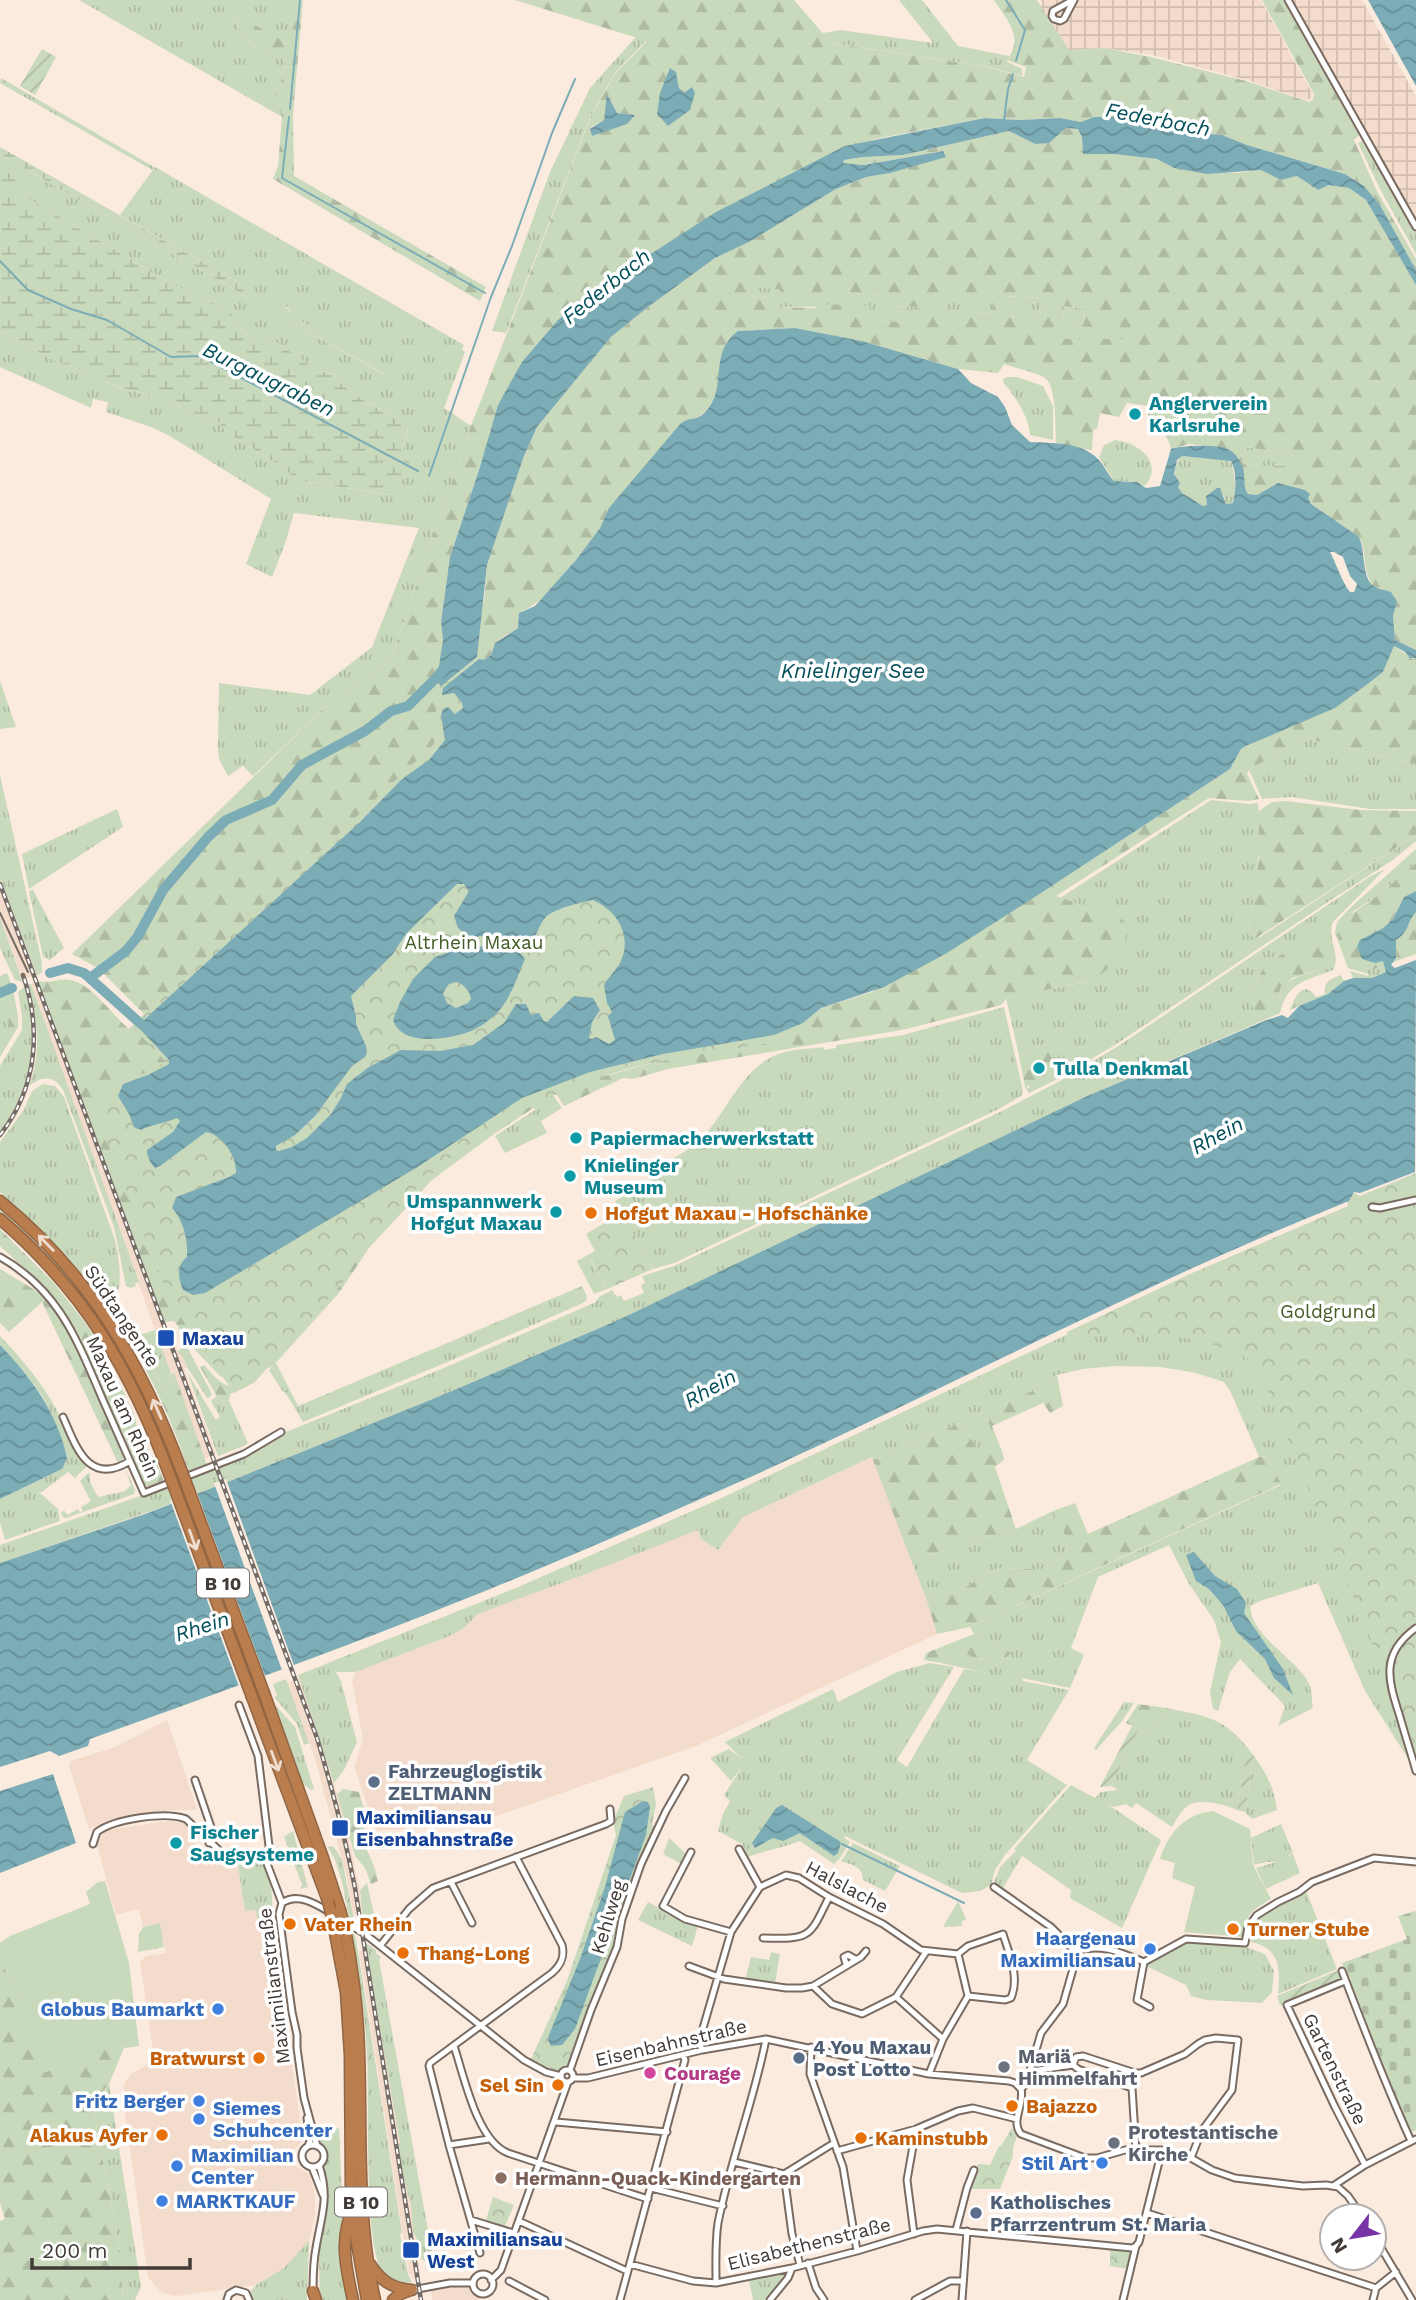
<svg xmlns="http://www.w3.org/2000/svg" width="1416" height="2300" font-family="'Work Sans',sans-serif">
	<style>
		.built { fill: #f3dccc }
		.industrial { fill: url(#industrial-grid) }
		.grass { fill: url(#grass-tufts); fill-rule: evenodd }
		.forest { fill: url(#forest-firs); fill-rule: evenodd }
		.wetland { fill: url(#wetland-marsh) }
		.cemetery { fill: url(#cemetery-stones) }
		.park { fill: url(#park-crowns) }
		.garden { fill: url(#garden-furrows) }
		.pitch { fill: #c9d9bc }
		.water { fill: url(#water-waves); fill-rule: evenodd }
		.pier { fill: #fbebdf }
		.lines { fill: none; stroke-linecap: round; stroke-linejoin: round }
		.stream { stroke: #7cadb7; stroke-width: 2 }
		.river { stroke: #7cadb7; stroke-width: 10 }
		.street-casing { stroke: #796b61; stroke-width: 9 }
		.highway-casing { stroke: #906645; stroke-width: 13 }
		.street { stroke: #fff; stroke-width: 5 }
		.highway { stroke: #ba7d4d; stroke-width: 10 }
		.tram { stroke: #756b65; stroke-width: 2 }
		.rail-casing { stroke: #756b65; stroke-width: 4.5 }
		.rail { stroke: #fff; stroke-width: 2; stroke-dasharray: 5; stroke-linecap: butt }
		.highway-bridge-casing { stroke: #906645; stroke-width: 13; stroke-linecap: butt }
		.highway-bridge { stroke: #ba7d4d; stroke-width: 10 }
		.oneway { stroke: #eeded2 }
		.culture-dot { fill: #0f9aa8; stroke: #fff; stroke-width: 2.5 }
		.food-dot { fill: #e8710a; stroke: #fff; stroke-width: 2.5 }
		.transit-dot { fill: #1a4fb4; stroke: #fff; stroke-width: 2.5 }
		.service-dot { fill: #5c6f8a; stroke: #fff; stroke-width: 2.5 }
		.shop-dot { fill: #3f7fe0; stroke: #fff; stroke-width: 2.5 }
		.worship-dot { fill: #6b7280; stroke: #fff; stroke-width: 2.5 }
		.hotel-dot { fill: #d1479c; stroke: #fff; stroke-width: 2.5 }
		.education-dot { fill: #8d6e63; stroke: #fff; stroke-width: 2.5 }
		.labels { text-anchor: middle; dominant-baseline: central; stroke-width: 7; stroke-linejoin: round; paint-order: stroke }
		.shield { fill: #fff; stroke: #7a7572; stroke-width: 2 }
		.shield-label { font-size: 18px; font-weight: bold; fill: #413a36 }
		.culture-label { font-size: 19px; font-weight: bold; fill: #0d838f; stroke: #fff; text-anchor: start }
		.park-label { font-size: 19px; fill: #425c27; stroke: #fff }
		.food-label { font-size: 19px; font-weight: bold; fill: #c56008; stroke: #fff; text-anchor: start }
		.street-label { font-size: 19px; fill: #413a36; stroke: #fff }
		.transit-label { font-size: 19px; font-weight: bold; fill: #164399; stroke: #fff; text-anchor: start }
		.service-label { font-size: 19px; font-weight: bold; fill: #4e5e75; stroke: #fff; text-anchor: start }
		.shop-label { font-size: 19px; font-weight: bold; fill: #366cbe; stroke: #fff; text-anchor: end }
		.worship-label { font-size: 19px; font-weight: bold; fill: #5b616d; stroke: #fff; text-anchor: start }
		.hotel-label { font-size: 19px; font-weight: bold; fill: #b23c85; stroke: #fff; text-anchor: start }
		.education-label { font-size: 19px; font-weight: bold; fill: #785e54; stroke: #fff; text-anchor: start }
		.water-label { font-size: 21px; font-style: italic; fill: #034f5a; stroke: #fff }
	</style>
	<defs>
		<pattern id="industrial-grid" width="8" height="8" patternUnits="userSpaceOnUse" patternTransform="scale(1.75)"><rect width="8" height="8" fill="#f3dccc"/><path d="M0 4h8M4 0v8" fill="none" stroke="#d2beb0"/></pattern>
		<pattern id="grass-tufts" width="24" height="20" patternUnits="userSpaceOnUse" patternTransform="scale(1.75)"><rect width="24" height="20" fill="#c9d9bc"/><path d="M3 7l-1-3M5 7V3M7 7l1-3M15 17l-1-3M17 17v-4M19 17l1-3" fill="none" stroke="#aebba2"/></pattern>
		<pattern id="forest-firs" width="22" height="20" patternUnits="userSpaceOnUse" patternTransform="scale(1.75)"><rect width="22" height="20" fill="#c9d9bc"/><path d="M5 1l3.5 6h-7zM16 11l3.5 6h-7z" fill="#aebba2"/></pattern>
		<pattern id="wetland-marsh" width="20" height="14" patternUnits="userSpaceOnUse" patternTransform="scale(1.75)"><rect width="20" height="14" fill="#c9d9bc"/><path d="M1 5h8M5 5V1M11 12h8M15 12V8" fill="none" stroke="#aebba2"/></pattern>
		<pattern id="cemetery-stones" width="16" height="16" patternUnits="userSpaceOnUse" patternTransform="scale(1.75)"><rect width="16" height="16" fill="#c9d9bc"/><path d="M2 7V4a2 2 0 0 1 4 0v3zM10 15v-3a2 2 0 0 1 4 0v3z" fill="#aebba2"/></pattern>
		<pattern id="park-crowns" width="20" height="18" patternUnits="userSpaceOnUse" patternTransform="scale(1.75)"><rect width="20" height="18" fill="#c9d9bc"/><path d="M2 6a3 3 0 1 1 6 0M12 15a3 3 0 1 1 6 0" fill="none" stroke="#aebba2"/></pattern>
		<pattern id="garden-furrows" width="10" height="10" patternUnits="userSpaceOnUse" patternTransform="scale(1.75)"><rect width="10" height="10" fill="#c9d9bc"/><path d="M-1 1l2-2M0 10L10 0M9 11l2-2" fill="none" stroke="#aebba2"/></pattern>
		<pattern id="water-waves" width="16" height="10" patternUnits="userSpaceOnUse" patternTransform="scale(1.75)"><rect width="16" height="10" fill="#7cadb7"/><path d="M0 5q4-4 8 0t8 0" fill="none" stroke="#678e96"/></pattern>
	</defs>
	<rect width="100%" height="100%" fill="#fbebdf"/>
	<path class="built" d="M0 878 36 975 23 980 0 918Z
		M38 981 159 1308 173 1340 180 1355 182 1354 187 1367 184 1369 216 1454 204 1459 174 1372 171 1373 155 1330 31 984Z
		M28 985 36 1020 35 1065 23 1100 16 1116 0 1137V1132L9 1119 34 1033 25 986Z
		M873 1457 926 1598 937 1634 696 1746 491 1818 411 1829 376 1830 354 1767 363 1739 352 1681 356 1672 447 1637 463 1629 478 1614 583 1575 698 1529 701 1539 718 1550 743 1517Z
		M299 1678 319 1736 344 1816 360 1891 361 1913 353 1915 347 1878 315 1759 287 1683Z
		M167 1720 197 1810H170L127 1817 105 1822 89 1829 69 1766 71 1761 115 1747Z
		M174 1820 182 1821 196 1834 197 1845H202L218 1858 224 1861 237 1860 245 1911 256 1910 260 1931H272L303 2140 290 2154 291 2163 310 2175 315 2195V2216L309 2241 284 2268 256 2285 177 2296 162 2293 148 2277 123 2099 124 2084 131 2074 145 2066 153 2050 140 1963 145 1956 166 1953 160 1924 143 1927 139 1909 116 1915 97 1845 104 1832 108 1830Z
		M367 1950 400 2143 398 2144 403 2177 411 2205 420 2275 419 2278 412 2279 411 2274H409L359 1951Z
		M456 2287 469 2288 481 2300H432L431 2290Z"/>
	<path class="industrial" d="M1040 0H1261L1313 95 1311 99 1304 100 1247 80 1152 55 1105 48 1069 50 1040 6 1043 4Z
		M1290 0H1362L1416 96V220Z"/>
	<path class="grass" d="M79 0H295L293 47 243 18 232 17C241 30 250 48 266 53 275 57 279 54 286 62L276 100 282 117Z
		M899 0H922L958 46 1009 56 1007 62 1021 68 1023 76 984 66 832 43 753 65 662 24 615 73 591 115 506 333 492 331 550 172 590 88 661 9 757 52 823 33 840 30 933 43Z
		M1 78 154 167 152 170 0 83Z
		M1362 141 1416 233V254L1380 189 1358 143Z
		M0 154 247 297 251 287H246L120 215 155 167 464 345 462 349 465 352 444 408 471 426 390 662 323 709 253 776 243 766 228 776 219 759 218 749 219 683 310 695 372 647 419 528 294 513 285 544 272 577 246 564 271 499 168 435 151 427 106 412 108 402 93 399 91 408 0 367V331L51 359 85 372 99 375 106 382 118 387 160 398 196 415 218 422 228 433 285 469 297 480 389 495C397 488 400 480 407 474L411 475 410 463 403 453 404 442 409 424C383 410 351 398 333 374L318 371 273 340 259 341 244 334 229 310 170 283 19 193 15 177 0 167ZM273 296 288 308 294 316 322 336 392 379 282 317Z
		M749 286 885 295 889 306 918 307V324L870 319 871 306 778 307 767 298 748 296Z
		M1001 296 1042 298 1041 313 1032 319 1001 315Z
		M945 297H993V314L946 309Z
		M1064 306 1085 309 1084 324 1063 321Z
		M1067 323 1126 332V339H1060V327H1067Z
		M1007 377H1017L1043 386 1053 406V440L1030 435C1029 417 1015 396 1003 382V379Z
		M1115 440C1137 442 1165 462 1145 486L1131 481H1114L1099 457 1104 445Z
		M1246 447 1289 454 1304 460 1298 466H1259L1242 463Z
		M1182 456 1229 460 1232 463 1236 490 1233 503 1226 504 1223 494H1209L1207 506H1203C1197 502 1188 499 1182 494 1173 485 1172 464 1182 456Z
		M0 680 1 684 16 727 0 729Z
		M1304 738 1416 764V809H1370L1292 797 1262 799 1249 770Z
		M0 775 42 963V972L37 976 0 878Z
		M1211 800 1249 804 1258 803C1263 848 1255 890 1248 934L1260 937 1416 835V841L1393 860 1334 898 1115 1045 1052 1082 1029 1093 1025 1087 1029 1088 1038 1067 1041 1065 1046 1044 1019 1056 1006 998 1086 982 1122 919 1060 898Z
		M117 809 123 827 29 889 22 854Z
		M1416 849V863L1380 894 1352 912 1375 969 1385 966 1387 969 1386 972 1372 978H1353L1350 971 1368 976V974L1348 968 1335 933 1337 922 1350 908Z
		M1385 869 1333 922C1326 939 1342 954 1333 970 1306 981 1288 981 1280 1013L1085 1097 616 1321 440 1396 240 1477 151 1511 0 1563V1545L206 1473 248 1455 249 1453 281 1434 444 1368 596 1302 599 1297 612 1290 617 1297 621 1295 624 1301 644 1293 641 1285 645 1283 642 1276 674 1266 1000 1112 1060 1081 1120 1045 1369 877ZM1322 930 1324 964C1314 976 1296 972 1286 986H1281L1276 1007 1249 995C1256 986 1257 976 1263 970 1274 957 1289 952 1302 943L1303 939Z
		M33 890 64 948 50 960 43 957 29 891Z
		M0 918 23 982 15 980 0 948Z
		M1341 975 1344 981 1328 994 1290 1010C1295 996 1303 979 1316 997L1325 994C1323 981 1331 979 1341 975Z
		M31 984 139 1282 135 1283 136 1286 130 1288 126 1286 114 1227 63 1090C54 1075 42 1076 29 1086 31 1079 34 1072 35 1064 40 1037 35 1010 28 985Z
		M25 986C39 1038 33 1088 0 1132V1066L22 1030V1016L18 992Z
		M0 1004 8 1011 9 1027H18L0 1057Z
		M1004 1007 1023 1091 1021 1096 999 1109 674 1263 653 1269 615 1201 651 1181 647 1172C665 1162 687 1153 702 1138 728 1111 739 1072 776 1055 789 1049 809 1049 823 1047L824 1050 836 1048V1045L903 1035Z
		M43 1084 55 1086 64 1097 115 1240C118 1252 124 1287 115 1297 114 1298 106 1301 105 1302L62 1251 0 1192V1142L23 1111 32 1091Z
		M553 1095 562 1108 541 1121 547 1133 505 1153 495 1136 535 1110 534 1107Z
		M0 1209C49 1253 101 1304 129 1365L73 1287 35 1244 0 1212Z
		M595 1251 598 1256 591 1260 607 1289 594 1294 577 1261Z
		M582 1286 587 1296 586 1301 581 1304 445 1363 303 1422 285 1392H283L269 1370 276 1363 298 1406Z
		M1089 1324 1282 1326 1416 1611V1771L1365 1691 1318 1583 1260 1601 1250 1606C1252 1639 1299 1659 1310 1686 1312 1692 1312 1702 1313 1708L1278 1726 1285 1706 1240 1659 1230 1672 1218 1711 1213 1709 1210 1692 1221 1642 1214 1620 1189 1584 1169 1545 1098 1577 1071 1648 1084 1655 1070 1688 1022 1678 1023 1681 1069 1690 1027 1760 1067 1785 1004 1856 995 1870 991 1885 980 1891 962 1893 845 1836 844 1838 850 1842 840 1858 834 1864 800 1841C782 1848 766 1850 748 1857L742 1844 718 1831 723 1814 730 1801 724 1795 743 1766 731 1781 710 1758 729 1749 741 1758 725 1742 833 1689 838 1702 897 1672 930 1663 954 1667 897 1760 907 1767 964 1669 986 1673 941 1663 943 1658 965 1654 998 1665 1011 1653 974 1634 970 1627 1281 1485 1267 1456 1259 1457 1231 1393 1224 1382 1192 1372 1160 1367 1115 1366 1083 1369 1057 1375 1037 1389 977 1415 992 1426 1002 1451H979L960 1423 873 1460 872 1457 743 1517 718 1550 701 1539 698 1530 583 1575 478 1614 463 1629 447 1637 356 1672H336L341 1681 357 1742 344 1770 334 1783 298 1675 518 1587 715 1501Z
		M72 1326 96 1362 106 1385 132 1460Z
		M155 1330 171 1373 170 1376 179 1401 176 1405 167 1395 133 1332 143 1334Z
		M0 1336C23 1360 43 1384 59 1414 71 1435 69 1447 87 1466L75 1478 68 1472 42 1492H39L58 1509 60 1521 5 1540 0 1523V1499L62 1469C61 1457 61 1442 58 1431 48 1397 23 1370 0 1345Z
		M186 1345 212 1394 210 1397 207 1398 187 1367 182 1355H180L178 1351Z
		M187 1372 216 1420 220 1417 211 1401 217 1396 219 1400 229 1401 248 1443 244 1446 218 1456Z
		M125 1468 135 1490 134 1494 66 1518 63 1517 61 1513 64 1510 67 1515 78 1509 80 1512 83 1511 81 1507 91 1501 80 1481 87 1474 90 1473V1482L98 1497 125 1491 131 1485Z
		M1053 1511 1068 1541 1066 1553 1042 1569 998 1568 955 1593 926 1598 911 1560 1016 1529Z
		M286 1679 309 1743 304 1745 297 1724 274 1697 277 1696 273 1684Z
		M1124 1702 1134 1703 1122 1721 1096 1750 1094 1748Z
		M274 1704 295 1727 314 1789 311 1790 303 1784Z
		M1167 1708C1203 1716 1222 1716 1247 1747L1237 1810C1225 1805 1204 1799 1191 1804 1182 1808 1177 1819 1172 1827L1136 1803 1132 1808 1126 1804 1113 1807 1107 1804 1161 1840 1122 1928 1070 1898 1071 1890 1022 1856 1002 1890 993 1885 1000 1867 1016 1851 1014 1849 1071 1785 1095 1798 1101 1792 1118 1790 1111 1786 1139 1729 1151 1735Z
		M1254 1756C1267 1774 1274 1788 1277 1810L1252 1819 1245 1812Z
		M1281 1824 1293 1853 1284 1858 1293 1854 1300 1873 1266 1889 1256 1868 1276 1862H1266L1254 1865 1251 1838Z
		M293 1831 307 1884 308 1887 300 1889 302 1885 284 1837Z
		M669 1838 687 1855 683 1865 663 1854Z
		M853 1843 900 1866 885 1891 863 1880C863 1866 852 1865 841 1861Z
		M333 1846 342 1859 354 1920 349 1917 342 1882 335 1860 328 1847Z
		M237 1860C245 1860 253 1859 259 1862 275 1871 274 1915 269 1930L259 1932 256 1910 245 1911Z
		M1306 1891 1337 1969 1278 1994C1281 1969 1279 1947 1251 1942 1250 1910 1281 1902 1306 1891Z
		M648 1902 686 1922 698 1926 692 1946 638 1920Z
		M160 1923 164 1947 138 1952 139 1935 143 1927Z
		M352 1933 355 1935 358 1951 402 2233 400 2234 408 2274 412 2282C402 2284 390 2282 383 2273 363 2247 370 2094 367 2055 365 2014 359 1973 352 1933Z
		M365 1942 376 1950V1953L381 1957 379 1960 434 2263 429 2264 420 2258 418 2242 413 2231 411 2205 403 2177 398 2144 400 2143Z
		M1183 1942 1246 1947 1265 1954 1274 1971 1272 1992 1262 2003 1207 2000 1191 1996 1186 1985 1146 1966 1147 1963Z
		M771 1952 780 1954 775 1983 745 1980 751 1957 769 1960Z
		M109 2084 141 2287 135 2300H123L121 2256 92 2103Z
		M339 2127 343 2225 339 2255 347 2300H320L319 2255 328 2202 323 2171 327 2154 316 2136H319V2131L332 2133Z
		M309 2241 307 2300H251L249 2293 256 2285 284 2268Z
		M783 2272H785L787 2277 767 2300H753L749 2281Z"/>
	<path class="forest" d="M295 0H303L293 115 294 176 486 287 480 301 273 179 278 166 282 117 276 100 286 62C279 54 275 57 266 53 250 48 241 30 232 17L243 18 292 46Z
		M515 0H794L831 43 983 66 1024 77 1026 67 1007 60C1024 37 1008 21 994 0H1037L1069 50 1105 48 1151 57 1246 81 1309 102 1313 99 1314 94 1262 0H1283L1359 135 1354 140 1377 191 1416 259V270L1380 205 1364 186 1345 174 1247 145 1222 135 1175 131 1157 123 1094 117 1081 122 1059 118 1019 120 985 118 875 139 646 257 597 286 480 467 450 557 441 622 443 640 436 679 441 686 484 601 487 565 524 456 537 427 611 337 648 307 715 258 749 242 836 189 866 177 890 173 942 151 864 165 842 163 844 160 863 157 903 155 1009 131 1035 144 1066 128 1078 129 1082 137 1083 154H1114L1157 159 1174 168 1237 173 1261 170 1281 180 1297 176 1318 190 1329 185 1349 188 1366 200 1416 285V650L1395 640 1393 616 1397 602 1381 588 1374 587C1361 571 1368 550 1358 536L1311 504 1308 498 1271 488 1257 495 1248 494 1244 488V480L1229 449 1189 444 1171 449C1168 436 1160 427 1147 423L1149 406 1127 403 1119 417 1100 413 1097 429 1093 430 1092 450C1079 449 1068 444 1056 443 1055 429 1057 388 1046 379 1039 373 1014 368 1004 364L998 373 958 369 862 341 795 328 738 331 727 342 724 348C720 372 721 399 701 415 695 420 688 419 681 423L602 523 600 528C582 552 549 601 522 611L518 628C505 636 494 639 491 655L483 661 522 1098 803 1023 821 1008 872 992 1035 897 1230 769 1241 749 1351 695 1369 683 1383 672 1394 646 1413 659 1416 658V764L1304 738 1249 770 1247 774 1259 799 1249 801 1209 798 1056 896 1122 919 1129 929 1116 962 1094 980 1007 998 1001 1005 902 1030 668 1069 633 1079 623 1078 564 1106 557 1095H553L494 1134 432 1180 369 1248 339 1293 272 1367C256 1371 234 1368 221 1377L196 1351 174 1321 165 1322 38 981C52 984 57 978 70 980 91 983 113 1016 129 1029L144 1014 98 968 72 954 323 709 390 662 471 426 591 116 615 74 647 41ZM676 72 679 88 684 94 692 88 678 117 668 126ZM608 95 617 113 634 115 592 136 590 128 604 120ZM749 287 778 289 789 297H816L822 291 885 295 889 306 918 307V324L871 319V306L819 304 815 308 778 307 767 298 748 296ZM1001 296 1042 298 1041 313 1032 319 1001 315ZM945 297H992L993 314 946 309ZM1064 306 1085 309 1084 324 1063 321ZM1068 324 1125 332 1126 339H1061L1060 327H1068ZM1246 447 1289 454 1303 460 1299 466H1259L1242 463Z
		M1286 801 1360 810 1416 811V835L1256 938 1248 935 1259 859V811L1272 802Z
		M1416 863V891L1404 897 1393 919 1383 928 1360 940 1368 962 1383 961 1385 966C1360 975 1349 968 1340 944 1337 935 1337 929 1341 921L1380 894Z
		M1416 912V954L1391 963 1396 958V940L1408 926 1413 914Z
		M1322 929 1328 935 1334 955 1320 969 1292 978 1286 986H1281L1275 1011 1255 1018 1249 994C1256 987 1257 977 1263 969 1274 956 1289 952 1302 943L1303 939Z
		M7 973C12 983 20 1017 18 1027H9L8 1011 0 1004V976Z
		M1046 1044 1058 1074 1051 1078 1041 1066 1038 1067 1045 1080 1025 1087 1019 1056Z
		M0 1229 53 1282 83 1320 103 1349 135 1416 138 1434 157 1463 164 1482 149 1488 142 1482 96 1362 63 1310 47 1289 0 1246Z
		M0 1269 40 1293 57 1311 68 1330 124 1456 123 1463 119 1465 42 1302 9 1332 0 1323Z
		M116 1300 124 1324 133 1332 167 1395 176 1405 179 1401 170 1376 174 1372 207 1465 190 1472 188 1469C169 1410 141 1356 107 1304Z
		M204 1365C217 1379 223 1389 244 1387L230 1394 229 1401 219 1400 200 1367Z
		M1057 1375 1063 1406 1050 1413 1043 1403 992 1426 976 1415 1037 1389Z
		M960 1423 979 1451H1002L1004 1460 995 1467 1016 1529 911 1560 873 1460Z
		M1267 1456 1281 1484 970 1627 937 1634 926 1598 955 1593 998 1568 1042 1569 1066 1553 1068 1541 1053 1511 1075 1503 1088 1534 1259 1457Z
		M974 1634 1011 1653 998 1665 965 1654 943 1658 941 1663 924 1660 926 1653Z
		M1138 1704 1167 1708 1151 1735 1126 1723Z
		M343 1789 359 1792 367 1820 361 1837 374 1866 378 1881 371 1884 365 1868 355 1856 337 1794Z
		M367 1883 373 1910 374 1923H363L360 1890Z
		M0 1961 25 2003 15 2008 123 2041 124 2048 109 2084 92 2103 121 2256 123 2300H0V2221L5 2219 0 2203Z"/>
	<path class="wetland" d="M0 147 246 287H252L247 297 0 154Z
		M0 167 15 177 19 193 170 283 229 310 244 334 259 341 273 340 318 371 333 374C351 398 384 411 409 424 401 449 399 455 421 472L416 479 407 474C400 480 397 488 390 495L297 480 285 469 228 433 218 422 196 415 160 398 119 387 106 382 98 375 85 372 51 359 0 331Z
		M273 296C284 303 290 313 301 321 330 342 362 360 393 379L282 317 275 310Z"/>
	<path class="cemetery" d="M1416 1911V2130L1410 2133 1350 1981 1351 1979 1347 1976 1342 1963 1407 1939 1398 1916Z"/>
	<path class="park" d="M440 640 795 1039C748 1047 700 1053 653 1063 567 1081 488 1122 424 1181 395 1207 371 1240 345 1268L350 1274 255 1382 234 1393 172 1305 93 1105 122 1084 166 1062 132 1027 434 744Z
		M1416 1173V1748L1256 1363C1217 1341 1180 1334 1135 1335 1113 1335 1091 1338 1069 1337L1067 1332 1190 1274 1348 1206 1347 1202 1352 1192 1360 1196Z
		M619 1208 653 1269 607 1289 591 1259 597 1255 586 1234 610 1220 608 1215Z
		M653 1787 656 1804 652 1825 656 1827 638 1865 614 1936 616 1940 569 2065 561 2069 558 2073 530 2061 567 1981 616 1835 613 1822 624 1796Z
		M958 1901 966 1919 961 1922 963 1926 943 1927Z
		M1012 2128 1017 2136 1013 2148V2156L1000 2189H968L978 2164 990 2165 999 2146H1001Z
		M493 2197 514 2205 505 2226 486 2220Z
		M1110 2248 1134 2250 1130 2269 1110 2266Z"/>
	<path class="garden" d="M42 49 56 57 35 95 20 86Z
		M1132 1726 1139 1729 1111 1786 1100 1787Z
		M1247 1747 1254 1756 1245 1812 1237 1810Z
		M1339 1970 1343 1980 1280 2006 1277 1996Z"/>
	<path class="pitch" d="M1213 1811 1250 1829 1253 1865 1271 1899C1252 1910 1245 1915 1243 1937L1184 1932 1195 1887 1172 1878 1175 1863 1160 1859C1169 1832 1185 1814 1213 1811Z
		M105 1881 129 1963 139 2046 124 2048 123 2042 41 2074 14 2008 25 2003 0 1961V1943L10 1936 90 1904 86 1892 98 1882Z"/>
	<path class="water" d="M1368 0H1416V86Z
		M670 68 676 72 679 88 684 93 692 87 695 93 690 110 668 126 657 114 660 93Z
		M607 94 617 113 635 115 627 124 592 136 590 129 604 120Z
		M1094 117H1124L1157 123 1175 131 1222 135 1247 145 1345 174 1364 186 1380 205 1416 270V285L1366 200 1349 188 1329 185 1318 190 1297 176 1281 180 1261 170 1207 174 1174 168 1157 159 1114 154H1083L1082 137 1078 129 1066 128 1049 143 1035 144 1009 131 903 155 863 157 844 160 843 163 864 165 943 151 946 157 890 173 866 177 836 189 749 242 715 258 648 307 611 337 537 427 524 456 487 565 477 657 441 686 432 676 439 666 443 640 441 622 450 557 480 467 498 405 522 362 558 320 597 286 646 257 716 212 845 146 985 118 1019 120 1060 118 1081 122Z
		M795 328 862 341 958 369 971 383 998 397 1005 407 1012 425 1030 442C1052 443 1082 442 1098 459 1105 466 1108 475 1114 481L1137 482 1146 488 1160 486 1171 449C1182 445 1220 444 1230 450 1236 454 1241 462 1243 468 1246 477 1242 486 1248 494L1257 495 1278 483 1305 490 1310 494 1308 498 1311 504 1358 536C1366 547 1361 579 1374 586 1378 589 1386 590 1391 592L1397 602 1393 616 1395 640 1416 650V658H1410L1405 652 1394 646 1383 672 1369 683 1335 708 1246 746 1241 749 1230 769 1035 897 947 953 884 987 821 1008 803 1023 774 1035 663 1054 590 1072 522 1098 416 1168 205 1293 193 1295 183 1290C178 1277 176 1266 187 1257 188 1239 184 1222 172 1208L176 1197 229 1177 236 1173C237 1157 223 1135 206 1132L160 1166 155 1168C150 1162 147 1157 147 1150L173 1132 180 1121 177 1118C165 1123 153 1124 141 1130L134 1127 129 1114 118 1096 123 1084 148 1075 169 1064V1060L138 1027 146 1018 360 822 402 779 429 760 445 740 441 716 443 709 448 707 455 714 463 708 462 703 454 693 442 695 443 688 479 659 484 660 491 655 495 643 518 628 519 613 535 606 576 560 600 528 609 508 681 423C688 418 695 420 702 415 731 390 706 355 738 331ZM1182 456 1231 461C1237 472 1236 491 1233 503L1226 504 1220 488H1217L1206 496 1207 505 1203 506 1182 493 1178 487 1180 483 1174 474 1177 460ZM1330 552H1334L1343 557 1350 576 1357 584 1354 592H1350C1343 584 1336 563 1330 552ZM457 884H464L469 891 454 916 458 928 468 937 486 936 521 948C541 936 534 932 545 918 552 909 582 902 593 900 618 911 633 937 620 963 616 971 608 977 604 985L607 1003 612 1012 608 1016 615 1040 609 1044 596 1037 592 1039 589 1038 592 1022 600 1010 593 998 574 996 547 1022 544 1021 539 1013 531 1015 526 1004H516L504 1023 473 1045 440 1051 401 1050 369 1067 347 1084 341 1098 331 1114 307 1138 292 1147 279 1151 276 1150V1146L295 1135 315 1116 352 1066 365 1057 367 1052 366 1046 356 1024V1017L351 996 392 955 406 934 418 922Z
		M1416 891V912C1406 923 1411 930 1396 940V958L1391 965 1395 968 1416 960 1415 1172 1360 1193 1354 1192 1349 1201C1146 1282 954 1385 755 1475 667 1514 579 1553 490 1589 358 1643 224 1691 90 1739L88 1746 59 1756 50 1751 0 1767V1563L145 1514 240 1477 440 1396 616 1321 1085 1097 1264 1021 1282 1015 1288 1018 1299 1006 1328 994 1344 981 1353 978H1372L1386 972 1383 961 1375 963 1362 959 1357 947 1360 940 1383 928 1393 919 1404 897Z
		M484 946 520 953 525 959C517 977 512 996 498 1012 491 1019 481 1027 471 1031 451 1039 402 1048 393 1020L400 1002 413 979 435 957 452 951ZM456 982C463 983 470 991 471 999L468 1003 456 1008 447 1003 443 993 449 984Z
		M0 1345C31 1377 58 1414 67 1458L62 1469 0 1499Z
		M1194 1552 1215 1576 1237 1589 1246 1603 1244 1613 1283 1669 1293 1695 1274 1678 1265 1659 1236 1631 1223 1605 1209 1589 1196 1581 1186 1555Z
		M53 1774 76 1843 0 1873V1791Z
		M643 1801 648 1802 650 1807 646 1835 575 2029 562 2045 551 2046 548 2040 549 2035 580 1959 605 1887 625 1812Z
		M782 1805 841 1842 838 1853 834 1856 800 1833 783 1841 773 1838 755 1848 752 1843 776 1808Z"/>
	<path class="pier" d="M226 1479 295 1668 283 1673 214 1483Z
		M196 1490 266 1679 240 1689 170 1500Z"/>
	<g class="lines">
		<path class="stream" d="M1006 0 1025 30 1016 61
			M290 109 300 0
			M289 117 282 178 485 293
			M1004 120 1008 89 1013 74
			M0 261 28 290 71 309 107 320 171 357 200 356 418 471
			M429 476 491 297 512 246 552 133 575 79
			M842 1844 964 1903"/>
		<path class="river" d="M50 973 68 968 84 973 141 1024
			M90 978 126 951 138 936 163 890 208 837 226 820 272 800 302 765 365 731 391 711 408 706 443 671
			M0 993 12 988"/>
		<defs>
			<path id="street" d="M1073 0 1053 11 1052 16 1054 19 1060 21 1064 19 1074 0
				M1288 0 1416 227
				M1372 1207 1380 1208 1416 1200
				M0 1257C59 1290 77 1340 102 1398 116 1430 130 1461 144 1493L244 1454 281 1432
				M63 1417C76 1446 88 1487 130 1461
				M1416 1628C1380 1654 1388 1680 1400 1717 1405 1735 1411 1753 1416 1771
				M239 1705 258 1756 270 1854 266 1861 282 1903 279 1914 292 2012 297 2035V2048L304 2098 317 2146
				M195 1780 213 1833 209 1843
				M93 1844 97 1832C114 1819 166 1811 186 1819L223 1854 249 1855 266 1861
				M739 1849 760 1887
				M691 1852 663 1906 685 1919 731 1932
				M451 1882 472 1923
				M994 1887 1051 1927 1075 1951 1073 1969 1063 2004 1041 2033 1026 2084 1021 2089
				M282 1903C298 1892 316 1904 331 1913
				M345 1922 365 1934 524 2060 546 2072 561 2076
				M763 1938C810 1939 809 1939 829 1897
				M380 1946 409 1909 433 1888 606 1824 611 1821 610 1809
				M1075 1951C1101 1943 1120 1952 1144 1962
				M958 1954 968 1946 1003 1934C1009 1954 1020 1977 1011 1998L1005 2000 968 1996
				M1144 1962 1186 1939 1245 1943 1248 1927 1257 1915 1278 1902 1299 1892 1312 1882 1374 1858 1416 1862
				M1144 1962 1137 2000 1150 2007
				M846 1964 844 1957 848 1955 855 1959
				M689 1966 724 1979 786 1988H802L813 1986 861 1957 866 1951
				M1342 1971C1364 2029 1386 2086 1411 2141
				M1345 1981 1287 2005 1335 2107 1365 2165
				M813 1986 832 2004 862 2014 896 1997 926 1952
				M896 1997 943 2039
				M454 2046C464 2076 477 2141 508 2153L648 2199
				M811 2047 810 2074 843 2167 857 2251
				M702 2050 699 2042 731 1932 760 1887 786 1875 799 1878 829 1897 883 1924 921 1950 958 1954
				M1073 2065 1076 2057 1083 2056 1135 2073H1141L1185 2054 1198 2044 1205 2040 1216 2038 1238 2040 1232 2090 1201 2132 1191 2158
				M561 2076a6 6 0 1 1 12 0a6 6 0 1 1-12 0Z
				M570 2070 591 2010 617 1947 622 1919 641 1864 666 1811 685 1778
				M929 2074 943 2039 968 1996 958 1954
				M1029 2076 1039 2070 1073 2065 1078 2069 1132 2088 1136 2150
				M573 2078H588L702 2050 766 2039 929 2074 1009 2081 1015 2083 1021 2089
				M1021 2089C1025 2104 1010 2121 1021 2134L1085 2158H1097L1125 2150H1162L1191 2158 1212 2170 1235 2178 1303 2186 1326 2185 1338 2187 1348 2196 1362 2216
				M307 2118 310 2141 308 2146
				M556 2122 667 2132
				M449 2145 489 2139
				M302 2156a11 11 0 1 1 22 0a11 11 0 1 1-22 0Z
				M837 2151 916 2129
				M734 2162 784 2174
				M312 2167 323 2195
				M784 2174 792 2234 800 2265
				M784 2174 834 2143
				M1333 2186 1365 2165 1416 2139
				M651 2188 723 2206
				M1147 2213 1376 2288
				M471 2220 513 2233
				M519 2221 627 2271
				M956 2230 967 2188 974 2170
				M914 2234 907 2180 916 2129 958 2111 973 2108 1017 2119
				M1374 2236 1412 2300
				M480 2253 449 2145 429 2066 430 2063 552 1973C561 1965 565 1957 562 1945L516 1857
				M808 2263 816 2288 824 2300
				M630 2264 693 2281 716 2283 792 2268 857 2251 923 2231 937 2229 1132 2248 1136 2246
				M473 2284a10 10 0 1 1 20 0a10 10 0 1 1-20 0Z
				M491 2280 501 2270 568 2082
				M509 2281 545 2300
				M716 2283C716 2264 715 2243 718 2223 730 2161 754 2101 766 2039
				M412 2290 450 2283H473
				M313 2293C313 2278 313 2263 316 2248 321 2217 330 2198 319 2165
				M227 2300 229 2294 236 2290 246 2293 249 2300
				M620 2300 685 2060 683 2055
				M770 2300 788 2278 792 2268
				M915 2300 950 2281H963
				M962 2300 967 2231
				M1123 2300 1136 2246 1139 2242 1162 2150
				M1373 2300 1376 2288 1396 2272"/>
			<path id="highway" d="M0 1201C90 1275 142 1364 182 1472
				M0 1219C86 1293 131 1371 170 1476
				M264 1693 323 1858 340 1910
				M252 1697 328 1901
				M333 1922 346 1992 350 2055 351 2188 356 2238 367 2300
				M345 1929C353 1970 358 2010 359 2051 362 2135 356 2217 375 2300
				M370 2264C381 2281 391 2288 412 2290
				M313 2291 316 2300
				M353 2300C346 2269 339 2238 353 2209
				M393 2300 400 2294 411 2290"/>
		</defs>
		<use href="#street" class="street-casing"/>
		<use href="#highway" class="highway-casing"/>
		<use href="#street" class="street"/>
		<use href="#highway" class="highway"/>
		<path class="tram" d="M0 913 28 972"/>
		<defs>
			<path id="rail" d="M0 884 317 1738C332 1788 345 1837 355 1888L421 2300
				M0 1135C37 1088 42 1030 23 975"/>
		</defs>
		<use href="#rail" class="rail-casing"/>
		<use href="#rail" class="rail"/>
		<defs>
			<path id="highway-bridge" d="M182 1472 264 1693
				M170 1476 252 1697
				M328 1901 333 1922
				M340 1910 345 1929"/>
		</defs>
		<use href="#highway-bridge" class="highway-bridge-casing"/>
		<use href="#highway-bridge" class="highway-bridge"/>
	</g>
	<defs><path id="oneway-shaft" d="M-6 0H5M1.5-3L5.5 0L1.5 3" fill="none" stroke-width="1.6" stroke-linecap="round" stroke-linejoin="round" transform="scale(1.75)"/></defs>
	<g class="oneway">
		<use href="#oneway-shaft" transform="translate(46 1243) rotate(-135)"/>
		<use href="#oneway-shaft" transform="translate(157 1409) rotate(-114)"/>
		<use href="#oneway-shaft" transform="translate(193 1540) rotate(70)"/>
		<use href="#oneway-shaft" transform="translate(275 1761) rotate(70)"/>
	</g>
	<g class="culture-dot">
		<circle cx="1135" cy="414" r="7"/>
		<circle cx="1039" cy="1068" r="7"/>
		<circle cx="576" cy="1138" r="7"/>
		<circle cx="570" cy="1176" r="7"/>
		<circle cx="556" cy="1212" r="7"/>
		<circle cx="176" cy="1843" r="7"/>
	</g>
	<g class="food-dot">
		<circle cx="591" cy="1213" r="7"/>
		<circle cx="290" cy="1924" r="7"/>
		<circle cx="1233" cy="1929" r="7"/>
		<circle cx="403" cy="1953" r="7"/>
		<circle cx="259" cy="2058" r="7"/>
		<circle cx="558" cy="2085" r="7"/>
		<circle cx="1012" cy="2106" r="7"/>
		<circle cx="162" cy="2135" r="7"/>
		<circle cx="861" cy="2138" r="7"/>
	</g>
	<g class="transit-dot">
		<rect x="157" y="1329" width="18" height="18" rx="3.5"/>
		<rect x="331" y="1819" width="18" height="18" rx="3.5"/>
		<rect x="402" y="2241" width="18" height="18" rx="3.5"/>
	</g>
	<g class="service-dot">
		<circle cx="374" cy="1782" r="7"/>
		<circle cx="799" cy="2058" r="7"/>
		<circle cx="976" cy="2213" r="7"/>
	</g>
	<g class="shop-dot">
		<circle cx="1150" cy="1949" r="7"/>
		<circle cx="218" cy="2009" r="7"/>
		<circle cx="199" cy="2101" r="7"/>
		<circle cx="199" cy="2119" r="7"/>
		<circle cx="1102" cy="2163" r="7"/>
		<circle cx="177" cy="2166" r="7"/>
		<circle cx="162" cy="2201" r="7"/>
	</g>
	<g class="worship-dot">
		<circle cx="1004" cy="2067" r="7"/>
		<circle cx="1114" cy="2143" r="7"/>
	</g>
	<circle class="hotel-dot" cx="650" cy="2073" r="7"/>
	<circle class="education-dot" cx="501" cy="2178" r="7"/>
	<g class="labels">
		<g class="shield">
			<rect x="197" y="1568.5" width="52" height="29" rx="5"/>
			<rect x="335" y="2187.5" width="52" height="29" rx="5"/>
		</g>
		<g class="shield-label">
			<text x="223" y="1583">B 10</text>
			<text x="361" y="2202">B 10</text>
		</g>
		<g class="culture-label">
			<text x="1149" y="403">Anglerverein<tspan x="1149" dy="22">Karlsruhe</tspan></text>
			<text x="1053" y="1068">Tulla Denkmal</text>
			<text x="590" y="1138">Papiermacherwerkstatt</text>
			<text x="584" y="1165">Knielinger<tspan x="584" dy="22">Museum</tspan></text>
			<text x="542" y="1201" text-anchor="end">Umspannwerk<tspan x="542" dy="22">Hofgut Maxau</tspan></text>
			<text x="190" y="1832">Fischer<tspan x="190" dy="22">Saugsysteme</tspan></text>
		</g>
		<g class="park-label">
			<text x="474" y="942">Altrhein Maxau</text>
			<text x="1328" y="1311">Goldgrund</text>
		</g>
		<g class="food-label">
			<text x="605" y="1213">Hofgut Maxau - Hofschänke</text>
			<text x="304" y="1924">Vater Rhein</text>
			<text x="1247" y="1929">Turner Stube</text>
			<text x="417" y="1953">Thang-Long</text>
			<text x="245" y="2058" text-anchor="end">Bratwurst</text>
			<text x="544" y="2085" text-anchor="end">Sel Sin</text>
			<text x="1026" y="2106">Bajazzo</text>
			<text x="148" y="2135" text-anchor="end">Alakus Ayfer</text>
			<text x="875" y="2138">Kaminstubb</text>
		</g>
		<g class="street-label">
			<text transform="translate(122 1316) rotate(56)">Südtangente</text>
			<text transform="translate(123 1407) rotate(66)">Maxau am Rhein</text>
			<text transform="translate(847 1887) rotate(28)">Halslache</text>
			<text transform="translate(608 1917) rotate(-73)">Kehlweg</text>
			<text transform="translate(274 1986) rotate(-97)">Maximilianstraße</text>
			<text transform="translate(671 2043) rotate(-13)">Eisenbahnstraße</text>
			<text transform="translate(1335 2069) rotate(64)">Gartenstraße</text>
			<text transform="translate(809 2244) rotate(-14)">Elisabethenstraße</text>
		</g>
		<g class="transit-label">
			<text x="182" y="1338">Maxau</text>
			<text x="356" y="1817">Maximiliansau<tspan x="356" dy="22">Eisenbahnstraße</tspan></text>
			<text x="427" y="2239">Maximiliansau<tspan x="427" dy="22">West</tspan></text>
		</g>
		<g class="service-label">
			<text x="388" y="1771">Fahrzeuglogistik<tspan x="388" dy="22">ZELTMANN</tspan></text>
			<text x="813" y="2047">4 You Maxau<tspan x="813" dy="22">Post Lotto</tspan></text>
			<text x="990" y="2202">Katholisches<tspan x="990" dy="22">Pfarrzentrum St. Maria</tspan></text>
		</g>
		<g class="shop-label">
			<text x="1136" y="1938">Haargenau<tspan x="1136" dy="22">Maximiliansau</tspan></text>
			<text x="204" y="2009">Globus Baumarkt</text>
			<text x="185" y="2101">Fritz Berger</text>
			<text x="213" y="2108" text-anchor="start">Siemes<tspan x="213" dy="22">Schuhcenter</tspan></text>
			<text x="191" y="2155" text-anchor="start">Maximilian<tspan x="191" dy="22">Center</tspan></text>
			<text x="1088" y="2163">Stil Art</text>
			<text x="176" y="2201" text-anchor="start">MARKTKAUF</text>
		</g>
		<g class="worship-label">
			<text x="1018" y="2056">Mariä<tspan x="1018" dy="22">Himmelfahrt</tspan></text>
			<text x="1128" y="2132">Protestantische<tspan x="1128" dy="22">Kirche</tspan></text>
		</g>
		<g class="hotel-label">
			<text x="664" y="2073">Courage</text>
		</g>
		<g class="education-label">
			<text x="515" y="2178">Hermann-Quack-Kindergarten</text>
		</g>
		<g class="water-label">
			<text transform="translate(1158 119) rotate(11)">Federbach</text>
			<text transform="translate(606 286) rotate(-39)">Federbach</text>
			<text transform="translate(269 379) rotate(26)">Burgaugraben</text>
			<text x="853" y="670">Knielinger See</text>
			<text transform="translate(1217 1135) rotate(-29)">Rhein</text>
			<text transform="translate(710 1388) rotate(-30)">Rhein</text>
			<text transform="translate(202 1626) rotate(-18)">Rhein</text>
		</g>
	</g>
	<g transform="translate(1353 2237) rotate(239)"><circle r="33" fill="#ffffff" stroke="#b3b0af" stroke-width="2"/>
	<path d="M0-5L12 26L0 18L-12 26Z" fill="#7833a6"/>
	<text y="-10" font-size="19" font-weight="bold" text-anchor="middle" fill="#413a36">N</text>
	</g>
	<path d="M32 2258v10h158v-10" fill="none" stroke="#413a36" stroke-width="3.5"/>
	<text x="42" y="2258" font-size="21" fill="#413a36" stroke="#ffffff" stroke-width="5" paint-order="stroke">200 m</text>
</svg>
